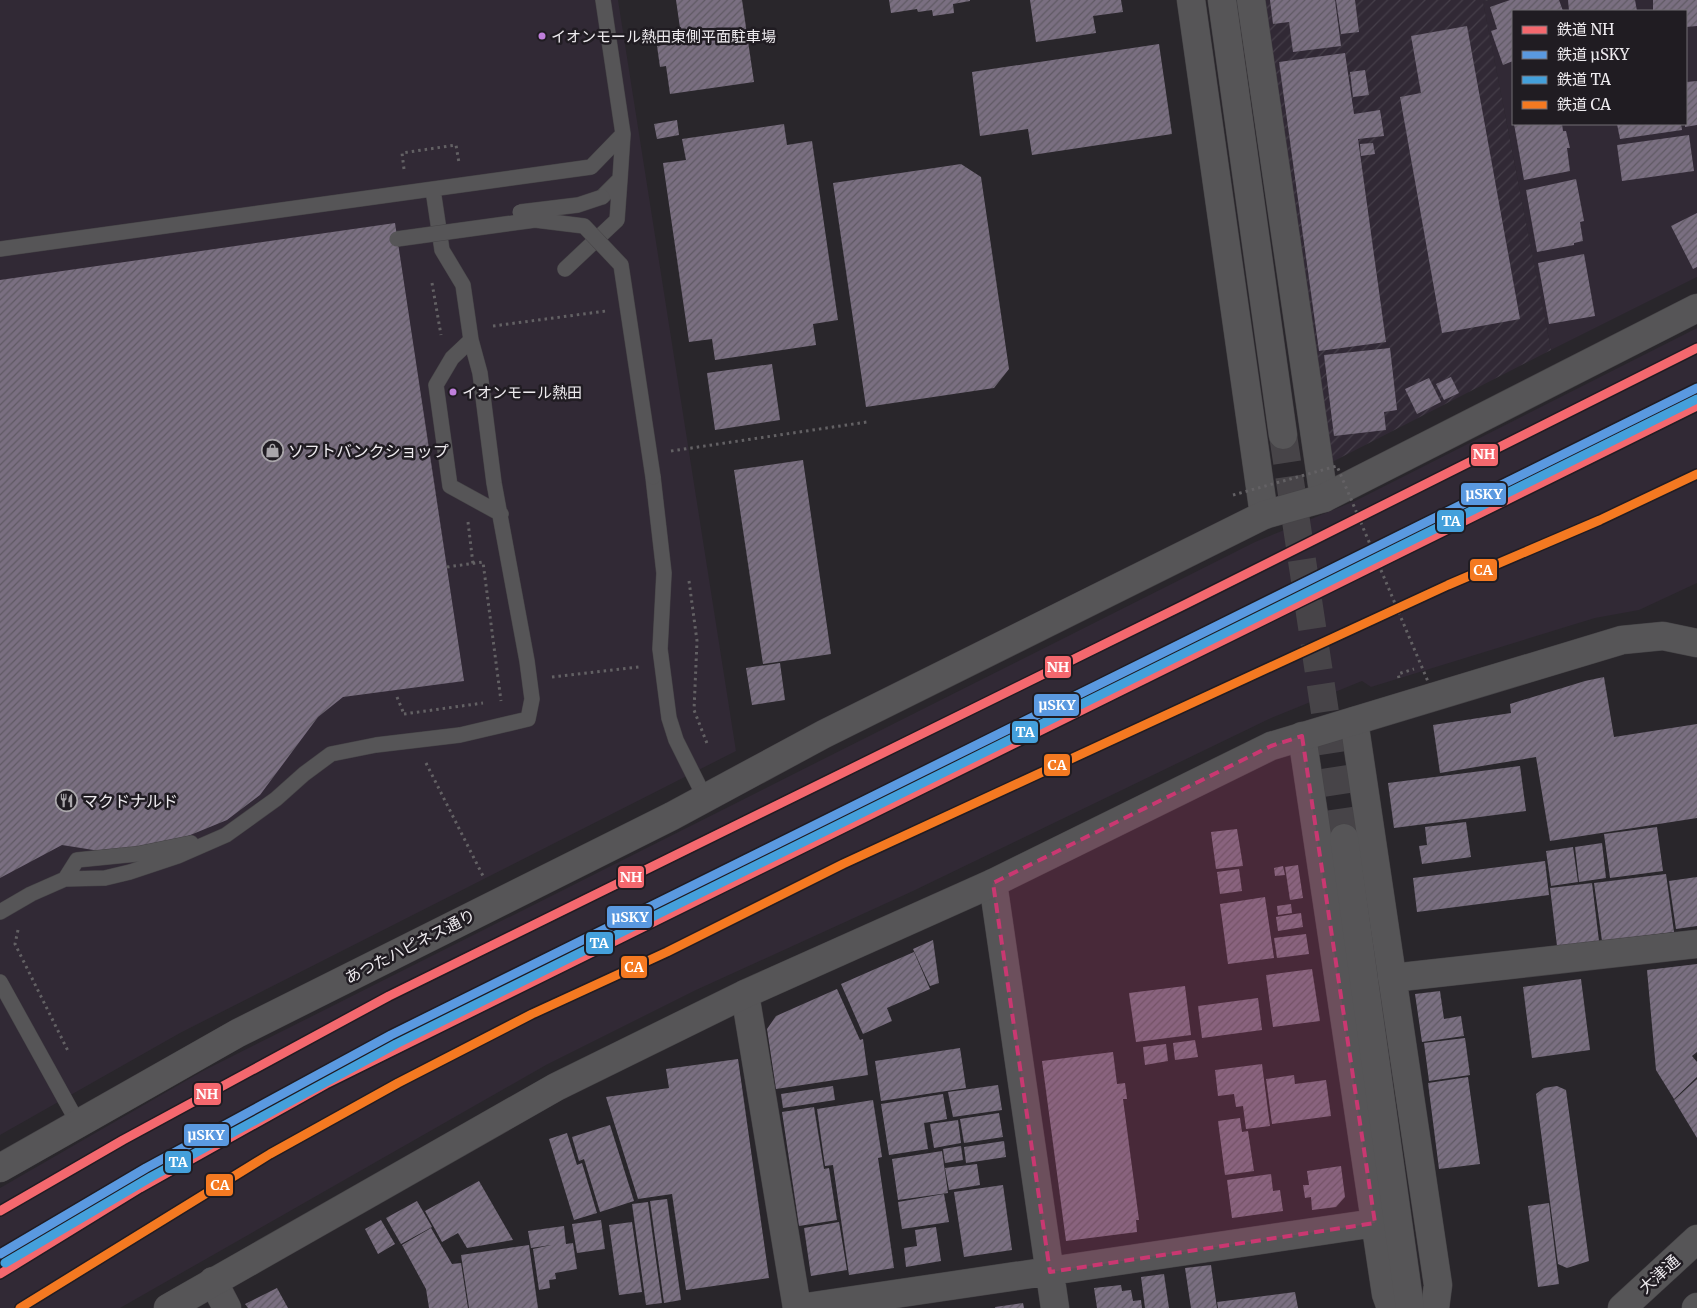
<svg xmlns="http://www.w3.org/2000/svg" width="1697" height="1308" font-family="Merriweather,'Noto Sans JP',serif">
	<style>
		.built { fill: #312935; fill-rule: evenodd }
		.industrial { fill: url(#industrial-furrows) }
		.building { fill: url(#building-hatch) }
		.lines { fill: none; stroke-linecap: round; stroke-linejoin: round }
		.secondary-tunnel { stroke: #474448; stroke-width: 28; stroke-dasharray: 28 14; stroke-linecap: butt }
		.lane-casing { stroke: #464447; stroke-width: 16 }
		.street-casing { stroke: #464447; stroke-width: 29 }
		.secondary-casing { stroke: #464447; stroke-width: 29 }
		.path { stroke: #636164; stroke-width: 3; stroke-dasharray: 2.5 4; stroke-linecap: butt }
		.lane { stroke: #565557; stroke-width: 15 }
		.street { stroke: #565557; stroke-width: 28 }
		.secondary { stroke: #565557; stroke-width: 28 }
		.lane-bridge-casing { stroke: #464447; stroke-width: 16; stroke-linecap: butt }
		.path-bridge { stroke: #636164; stroke-width: 3; stroke-dasharray: 2.5 4; stroke-linecap: butt }
		.lane-bridge { stroke: #565557; stroke-width: 15 }
		.rail-1-casing { stroke: #201c22; stroke-width: 12 }
		.rail-2-casing { stroke: #201c22; stroke-width: 12 }
		.rail-3-casing { stroke: #201c22; stroke-width: 12 }
		.rail-4-casing { stroke: #201c22; stroke-width: 12 }
		.rail-1 { stroke: #f4686e; stroke-width: 9 }
		.rail-2 { stroke: #5a99e0; stroke-width: 9 }
		.rail-3 { stroke: #44a0db; stroke-width: 9 }
		.rail-4 { stroke: #f47921; stroke-width: 9 }
		.marked { fill: #c93871; fill-opacity: 0.2; stroke: #c93871; stroke-width: 4; stroke-dasharray: 10 6; stroke-linejoin: round }
		.bus-dot { fill: #c07fdc; stroke: #201c22; stroke-width: 2 }
		.labels { text-anchor: middle; dominant-baseline: central; stroke-width: 5; stroke-linejoin: round; paint-order: stroke }
		.bus-label { font-size: 15px; fill: #eeebef; stroke: #201c22; text-anchor: start }
		.poi-label { font-size: 16px; fill: #eeebef; stroke: #201c22; text-anchor: start }
		.street-label { font-size: 16px; fill: #eeebef; stroke: #201c22 }
		.line-badge { stroke: #201c22; stroke-width: 2 }
		.badge-label { font-size: 14px; text-anchor: middle; font-weight: bold; fill: #fff }
	</style>
	<defs>
		<pattern id="industrial-furrows" width="10" height="10" patternUnits="userSpaceOnUse" patternTransform="scale(1.25)"><rect width="10" height="10" fill="#312935"/><path d="M-1 1l2-2M0 10L10 0M9 11l2-2" fill="none" stroke="#453e49"/></pattern>
		<pattern id="building-hatch" width="6" height="6" patternUnits="userSpaceOnUse" patternTransform="scale(1.25)"><rect width="6" height="6" fill="#7a6f81"/><path d="M-1 1l2-2M0 6l6-6M5 7l2-2" fill="none" stroke="#605a64"/></pattern>
	</defs>
	<rect width="100%" height="100%" fill="#29262b"/>
	<path class="built" d="M0 0H618L736 751 180 1033 0 1135Z
		M1489 0H1697V277L1551 350 1483 2ZM1513 11H1686V124H1513Z
		M1697 328V583L1639 610 1595 618 1371 687 1362 681 1269 719 913 891 696 990 546 1065 120 1308H0V1188L201 1072 1255 542 1355 501Z"/>
	<path class="industrial" d="M1265 0H1489L1483 2 1551 350 1332 462Z"/>
	<path class="building" d="M676 0H742L754 82 670 94 666 66 660 67 657 46 682 42Z
		M889 0H970V1L953 4 954 13 933 16 932 10 918 12 917 9 891 13Z
		M1030 0H1121L1123 12 1093 16 1096 33 1036 42Z
		M1270 0H1335L1341 46 1293 52 1289 22 1273 24Z
		M1336 0H1355L1359 32 1341 34Z
		M1510 0H1559L1563 11H1513V61L1503 65 1491 31 1497 29 1490 7Z
		M1568 0H1635L1637 11H1569Z
		M1653 0H1697V26L1686 27V11H1653Z
		M1467 26 1520 319 1442 333 1400 97 1421 93 1411 36Z
		M1159 44 1172 134 1032 155 1028 129 980 136 972 72Z
		M1345 53 1354 114 1380 110 1384 136 1358 139 1386 342 1319 351 1279 62Z
		M1365 70 1369 95 1353 97 1350 72Z
		M1697 81V125L1685 127 1686 82Z
		M677 120 679 135 657 139 654 124Z
		M784 124 787 145 812 141 838 320 813 324 816 345 715 360 712 339 689 342 663 163 686 160 682 139Z
		M1514 124H1562L1563 131H1566L1570 148H1567L1570 171 1524 180Z
		M1617 124H1681L1682 130 1620 139Z
		M1689 135 1694 171 1622 181 1617 145Z
		M1373 143 1375 154 1361 156 1360 144Z
		M961 164 981 177 1009 369 994 388 866 407 833 183Z
		M1576 179 1584 221 1580 222 1583 241 1574 243V245L1537 252 1526 190Z
		M1697 213V267L1693 269 1671 226Z
		M395 223 464 681 343 697 318 717 260 795 227 820 183 838 150 847 100 851 62 845 0 878V280Z
		M1584 254 1595 316 1549 324 1538 263Z
		M1390 348 1397 410 1384 412 1386 430 1334 436 1324 355Z
		M772 364 780 420 715 430 707 373Z
		M1451 377 1459 393 1444 400 1436 384Z
		M1429 378 1441 402 1417 414 1405 389Z
		M803 460 831 654 763 664 734 470Z
		M780 663 785 700 752 705 746 668Z
		M1604 677 1614 737 1697 724V818L1550 841 1536 757 1440 773 1433 725 1511 713 1510 704 1585 681Z
		M1520 766 1526 811 1394 828 1388 783Z
		M1466 822 1471 857 1422 864 1419 846 1427 845 1425 827Z
		M1657 827 1663 871 1610 878 1604 834Z
		M1237 829 1243 866 1216 869 1211 832Z
		M1602 843 1606 878 1579 882 1575 847Z
		M1573 847 1578 882 1551 886 1546 851Z
		M1545 861 1549 895 1417 912 1413 878Z
		M1298 865 1303 898 1290 900 1285 867Z
		M1283 866 1285 875 1275 876 1274 868Z
		M1239 869 1242 891 1220 894 1217 872Z
		M1666 874 1674 932 1602 941 1594 883Z
		M1697 877V926L1676 929 1669 881Z
		M1592 883 1599 941 1557 946 1550 888Z
		M1265 897 1274 958 1228 964 1220 904Z
		M1291 904 1292 913 1278 915 1277 906Z
		M1301 913 1303 927 1278 931 1276 917Z
		M1306 934 1309 954 1277 958 1274 938Z
		M933 940 939 983 930 986 913 949Z
		M914 952 930 989 887 1008 892 1021 863 1034 841 984Z
		M1697 964V1052L1692 1056 1697 1062V1077L1674 1099 1656 1070 1647 970Z
		M1312 969 1320 1021 1273 1027 1266 975Z
		M1581 979 1590 1050 1532 1058 1523 987Z
		M1185 986 1191 1035 1136 1042 1129 993Z
		M837 989 860 1040 863 1039 868 1075 776 1089 767 1029 776 1016Z
		M1440 991 1444 1019 1461 1016 1464 1036 1422 1042 1415 994Z
		M1258 998 1262 1030 1202 1038 1198 1006Z
		M1465 1038 1470 1075 1429 1081 1424 1043Z
		M1195 1040 1198 1057 1175 1060 1173 1043Z
		M1166 1044 1168 1061 1145 1065 1143 1047Z
		M960 1048 966 1088 881 1101 875 1061Z
		M1113 1052 1117 1084 1125 1083 1127 1099H1123L1139 1220H1136L1137 1232 1066 1241 1042 1061Z
		M738 1059 769 1278 686 1290 672 1194 638 1199 606 1097 669 1088 666 1069Z
		M1262 1064 1270 1126 1246 1129 1243 1106 1236 1107 1234 1094 1218 1096 1215 1070Z
		M1294 1075 1295 1084 1326 1080 1331 1116 1272 1124 1266 1079Z
		M1468 1077 1480 1164 1439 1169 1428 1083Z
		M1697 1079V1138L1674 1100Z
		M998 1085 1002 1110 953 1117 948 1092Z
		M833 1086 835 1100 783 1108 781 1094Z
		M1557 1086 1566 1090 1589 1261 1567 1268 1558 1264 1536 1094 1544 1088Z
		M943 1094 947 1119 924 1123 928 1149 889 1155 881 1104Z
		M873 1100 882 1157 878 1158 894 1268 849 1275 833 1165 825 1166 817 1109Z
		M814 1107 824 1169 829 1168 837 1220 799 1226 782 1112Z
		M999 1113 1003 1137 964 1143 960 1119Z
		M1240 1118 1242 1132 1248 1131 1254 1171 1225 1175 1218 1121Z
		M958 1120 961 1143 934 1148 930 1124Z
		M610 1125 634 1201 600 1212 584 1159 579 1161 572 1137Z
		M567 1133 577 1165 582 1163 597 1213 574 1220 549 1139Z
		M1004 1141 1006 1157 966 1163 964 1147Z
		M961 1146 963 1160 945 1163 943 1149Z
		M942 1151 948 1193 898 1200 892 1159Z
		M977 1164 980 1185 949 1190 945 1168Z
		M1341 1166 1345 1197 1336 1207 1312 1210 1311 1197 1305 1198 1303 1185H1309L1307 1171Z
		M1271 1174 1273 1191 1280 1190 1283 1211 1232 1218 1227 1180Z
		M479 1181 513 1240 467 1248 458 1233 442 1242 425 1211Z
		M1003 1185 1012 1250 964 1257 954 1192Z
		M944 1194 949 1222 902 1229 898 1202Z
		M667 1199 681 1300 664 1303 650 1201Z
		M417 1201 432 1227 401 1244 386 1218Z
		M648 1202 662 1303 646 1305 632 1204Z
		M1549 1203 1559 1284 1538 1287 1528 1206Z
		M381 1220 395 1244 378 1254 365 1229Z
		M601 1220 605 1249 577 1253 572 1224Z
		M632 1222 642 1292 619 1295 609 1225Z
		M839 1222 847 1270 811 1276 804 1228Z
		M564 1226 566 1244 573 1243 577 1269 555 1273 556 1279 549 1280 550 1288 539 1290 533 1249 551 1245 531 1248 528 1231Z
		M936 1227 941 1261 906 1267 904 1248 917 1246 915 1230Z
		M431 1228 452 1264 461 1263 468 1308H429L426 1289 402 1245Z
		M529 1245 538 1308H469L461 1255Z
		M1211 1265 1217 1308H1191L1185 1268Z
		M1164 1274 1169 1308H1145L1141 1277Z
		M1121 1285 1122 1291 1131 1290 1133 1301 1141 1300 1142 1308H1097L1094 1288Z
		M277 1288 288 1308H248L245 1304Z
		M1295 1292 1298 1308H1218L1217 1302Z
		M1023 1303 1024 1308H995V1307Z"/>
	<g class="lines">
		<path class="secondary-tunnel" d="M1283 435 1344 838"/>
		<defs>
			<path id="lane" d="M602 197 620 179 623 134
				M0 249 591 167 623 134 603 0
				M565 269 617 220 620 179
				M471 340 452 358 436 385 450 486 501 514
				M653 477 664 573 660 649 669 718 676 740 705 798
				M65 879 77 860 137 854 191 843
				M0 912 31 894 65 879 105 878 130 872 178 856 226 835 276 799 304 774 331 754 376 745 460 735 528 719 532 699 527 661 494 483 480 373 471 340 463 285 442 250 433 190
				M0 982 78 1123"/>
			<path id="street" d="M1191 0 1264 515
				M1251 0 1324 498
				M1354 721 1438 1285 1435 1308
				M1302 736 1386 1294 1391 1308
				M993 883 1055 1308
				M1392 978 1697 944
				M745 994 797 1308
				M213 1281 227 1308
				M800 1308 1375 1223"/>
			<path id="secondary" d="M1222 0 1283 435
				M1344 838 1410 1308
				M0 1168 238 1033 672 816 824 734 1264 515 1324 498 1697 308
				M168 1308 556 1087 745 994 993 883 1271 746 1622 640 1663 636 1697 643
				M1622 1308 1697 1239
				M1696 1308 1697 1307"/>
		</defs>
		<use href="#lane" class="lane-casing"/>
		<use href="#street" class="street-casing"/>
		<use href="#secondary" class="secondary-casing"/>
		<path class="path" d="M404 169 402 153 456 145 459 163
			M432 283 441 335
			M493 326 606 311
			M671 451 867 422
			M468 522 473 564
			M447 567 483 562 501 701
			M689 581 697 641 694 710 708 746
			M552 677 639 667
			M1399 678 1398 674 1414 669
			M397 697 404 714
			M404 714 483 703
			M426 763 484 878
			M18 930 15 944 69 1053"/>
		<use href="#lane" class="lane"/>
		<use href="#street" class="street"/>
		<use href="#secondary" class="secondary"/>
		<defs>
			<path id="lane-bridge" d="M520 212 578 205 602 197
				M397 239 535 220 584 226 621 265 653 477"/>
		</defs>
		<use href="#lane-bridge" class="lane-bridge-casing"/>
		<path class="path-bridge" d="M1233 495 1337 466 1429 684"/>
		<use href="#lane-bridge" class="lane-bridge"/>
		<defs>
			<path id="rail-1" d="M0 1211 123 1140 389 996 1186 604 1697 348
				M0 1274 140 1188 326 1084 1697 406"/>
			<path id="rail-2" d="M0 1254 146 1168 391 1035 1697 388"/>
			<path id="rail-3" d="M5 1263 151 1177 396 1044 1697 399"/>
			<path id="rail-4" d="M20 1308 270 1154 398 1083 532 1014 667 952 843 864 1448 585 1600 520 1697 474"/>
		</defs>
		<use href="#rail-1" class="rail-1-casing"/>
		<use href="#rail-2" class="rail-2-casing"/>
		<use href="#rail-3" class="rail-3-casing"/>
		<use href="#rail-4" class="rail-4-casing"/>
		<use href="#rail-1" class="rail-1"/>
		<use href="#rail-2" class="rail-2"/>
		<use href="#rail-3" class="rail-3"/>
		<use href="#rail-4" class="rail-4"/>
	</g>
	<path class="marked" d="M1302 736 1375 1223 1050 1272 993 883 1271 746Z"/>
	<defs>
		<symbol id="shop-ring" viewBox="-11 -11 22 22"><circle r="9.5" fill="#201c22" stroke="#a9a6aa" stroke-width="1.5"/><path d="M-5-2.5h2.3a2.7 3.5 0 0 1 5.4 0H5L5.5 6h-11ZM-1.5-2.5h3a1.5 2.3 0 0 0-3 0Z" fill="#a9a6aa"/></symbol>
		<symbol id="restaurant-ring" viewBox="-11 -11 22 22"><circle r="9.5" fill="#201c22" stroke="#a9a6aa" stroke-width="1.5"/><path d="M-5-6h1v4h1v-4h1v4h1v-4h1v5L-1.5 .5V6h-2V.5L-5-1ZM5-6V6H3V1.5H1.5Q1.5-4 5-6Z" fill="#a9a6aa"/></symbol>
	</defs>
	<g fill-rule="evenodd">
		<use href="#shop-ring" x="260" y="438" width="25" height="25"/>
		<use href="#restaurant-ring" x="54" y="788" width="25" height="25"/>
	</g>
	<g class="bus-dot">
		<circle cx="542" cy="36" r="4.5"/>
		<circle cx="453" cy="392" r="4.5"/>
	</g>
	<g class="labels">
		<g class="bus-label">
			<text x="551" y="36">イオンモール熱田東側平面駐車場</text>
			<text x="462" y="392">イオンモール熱田</text>
		</g>
		<g class="poi-label">
			<text x="288" y="451">ソフトバンクショップ</text>
			<text x="82" y="801">マクドナルド</text>
		</g>
		<g class="street-label">
			<text transform="translate(410 946) rotate(-27)">あつたハピネス通り</text>
			<text transform="translate(1659 1274) rotate(-42)">大津通</text>
		</g>
	</g>
	<g class="line-badge">
		<rect x="1470" y="443" width="29" height="24" rx="5" fill="#f4686e"/>
		<rect x="1460" y="482" width="47" height="24" rx="5" fill="#5a99e0"/>
		<rect x="1436" y="509" width="29" height="24" rx="5" fill="#44a0db"/>
		<rect x="1469" y="558" width="29" height="24" rx="5" fill="#f47921"/>
		<rect x="1044" y="655" width="28" height="24" rx="5" fill="#f4686e"/>
		<rect x="1033" y="693" width="47" height="24" rx="5" fill="#5a99e0"/>
		<rect x="1011" y="720" width="28" height="24" rx="5" fill="#44a0db"/>
		<rect x="1043" y="753" width="28" height="24" rx="5" fill="#f47921"/>
		<rect x="617" y="865" width="28" height="24" rx="5" fill="#f4686e"/>
		<rect x="606" y="905" width="47" height="24" rx="5" fill="#5a99e0"/>
		<rect x="585" y="931" width="29" height="24" rx="5" fill="#44a0db"/>
		<rect x="620" y="955" width="28" height="24" rx="5" fill="#f47921"/>
		<rect x="193" y="1082" width="29" height="24" rx="5" fill="#f4686e"/>
		<rect x="183" y="1123" width="47" height="24" rx="5" fill="#5a99e0"/>
		<rect x="164" y="1150" width="28" height="24" rx="5" fill="#44a0db"/>
		<rect x="205" y="1173" width="29" height="24" rx="5" fill="#f47921"/>
	</g>
	<g class="badge-label">
		<text x="1484" y="459">NH</text>
		<text x="1484" y="499">μSKY</text>
		<text x="1451" y="526">TA</text>
		<text x="1483" y="575">CA</text>
		<text x="1058" y="672">NH</text>
		<text x="1057" y="710">μSKY</text>
		<text x="1025" y="737">TA</text>
		<text x="1057" y="770">CA</text>
		<text x="631" y="882">NH</text>
		<text x="630" y="922">μSKY</text>
		<text x="599" y="948">TA</text>
		<text x="634" y="972">CA</text>
		<text x="207" y="1099">NH</text>
		<text x="206" y="1140">μSKY</text>
		<text x="178" y="1167">TA</text>
		<text x="220" y="1190">CA</text>
	</g>
	<rect x="1512" y="10" width="175" height="115" fill="#201c22" stroke="#726f74"/>
	<rect x="1522" y="26" width="25" height="8" fill="#f4686e" stroke="#726f74"/>
	<text x="1557" y="35" font-size="15" fill="#eeebef">鉄道 NH</text>
	<rect x="1522" y="51" width="25" height="8" fill="#5a99e0" stroke="#726f74"/>
	<text x="1557" y="60" font-size="15" fill="#eeebef">鉄道 μSKY</text>
	<rect x="1522" y="76" width="25" height="8" fill="#44a0db" stroke="#726f74"/>
	<text x="1557" y="85" font-size="15" fill="#eeebef">鉄道 TA</text>
	<rect x="1522" y="101" width="25" height="8" fill="#f47921" stroke="#726f74"/>
	<text x="1557" y="110" font-size="15" fill="#eeebef">鉄道 CA</text>
</svg>
